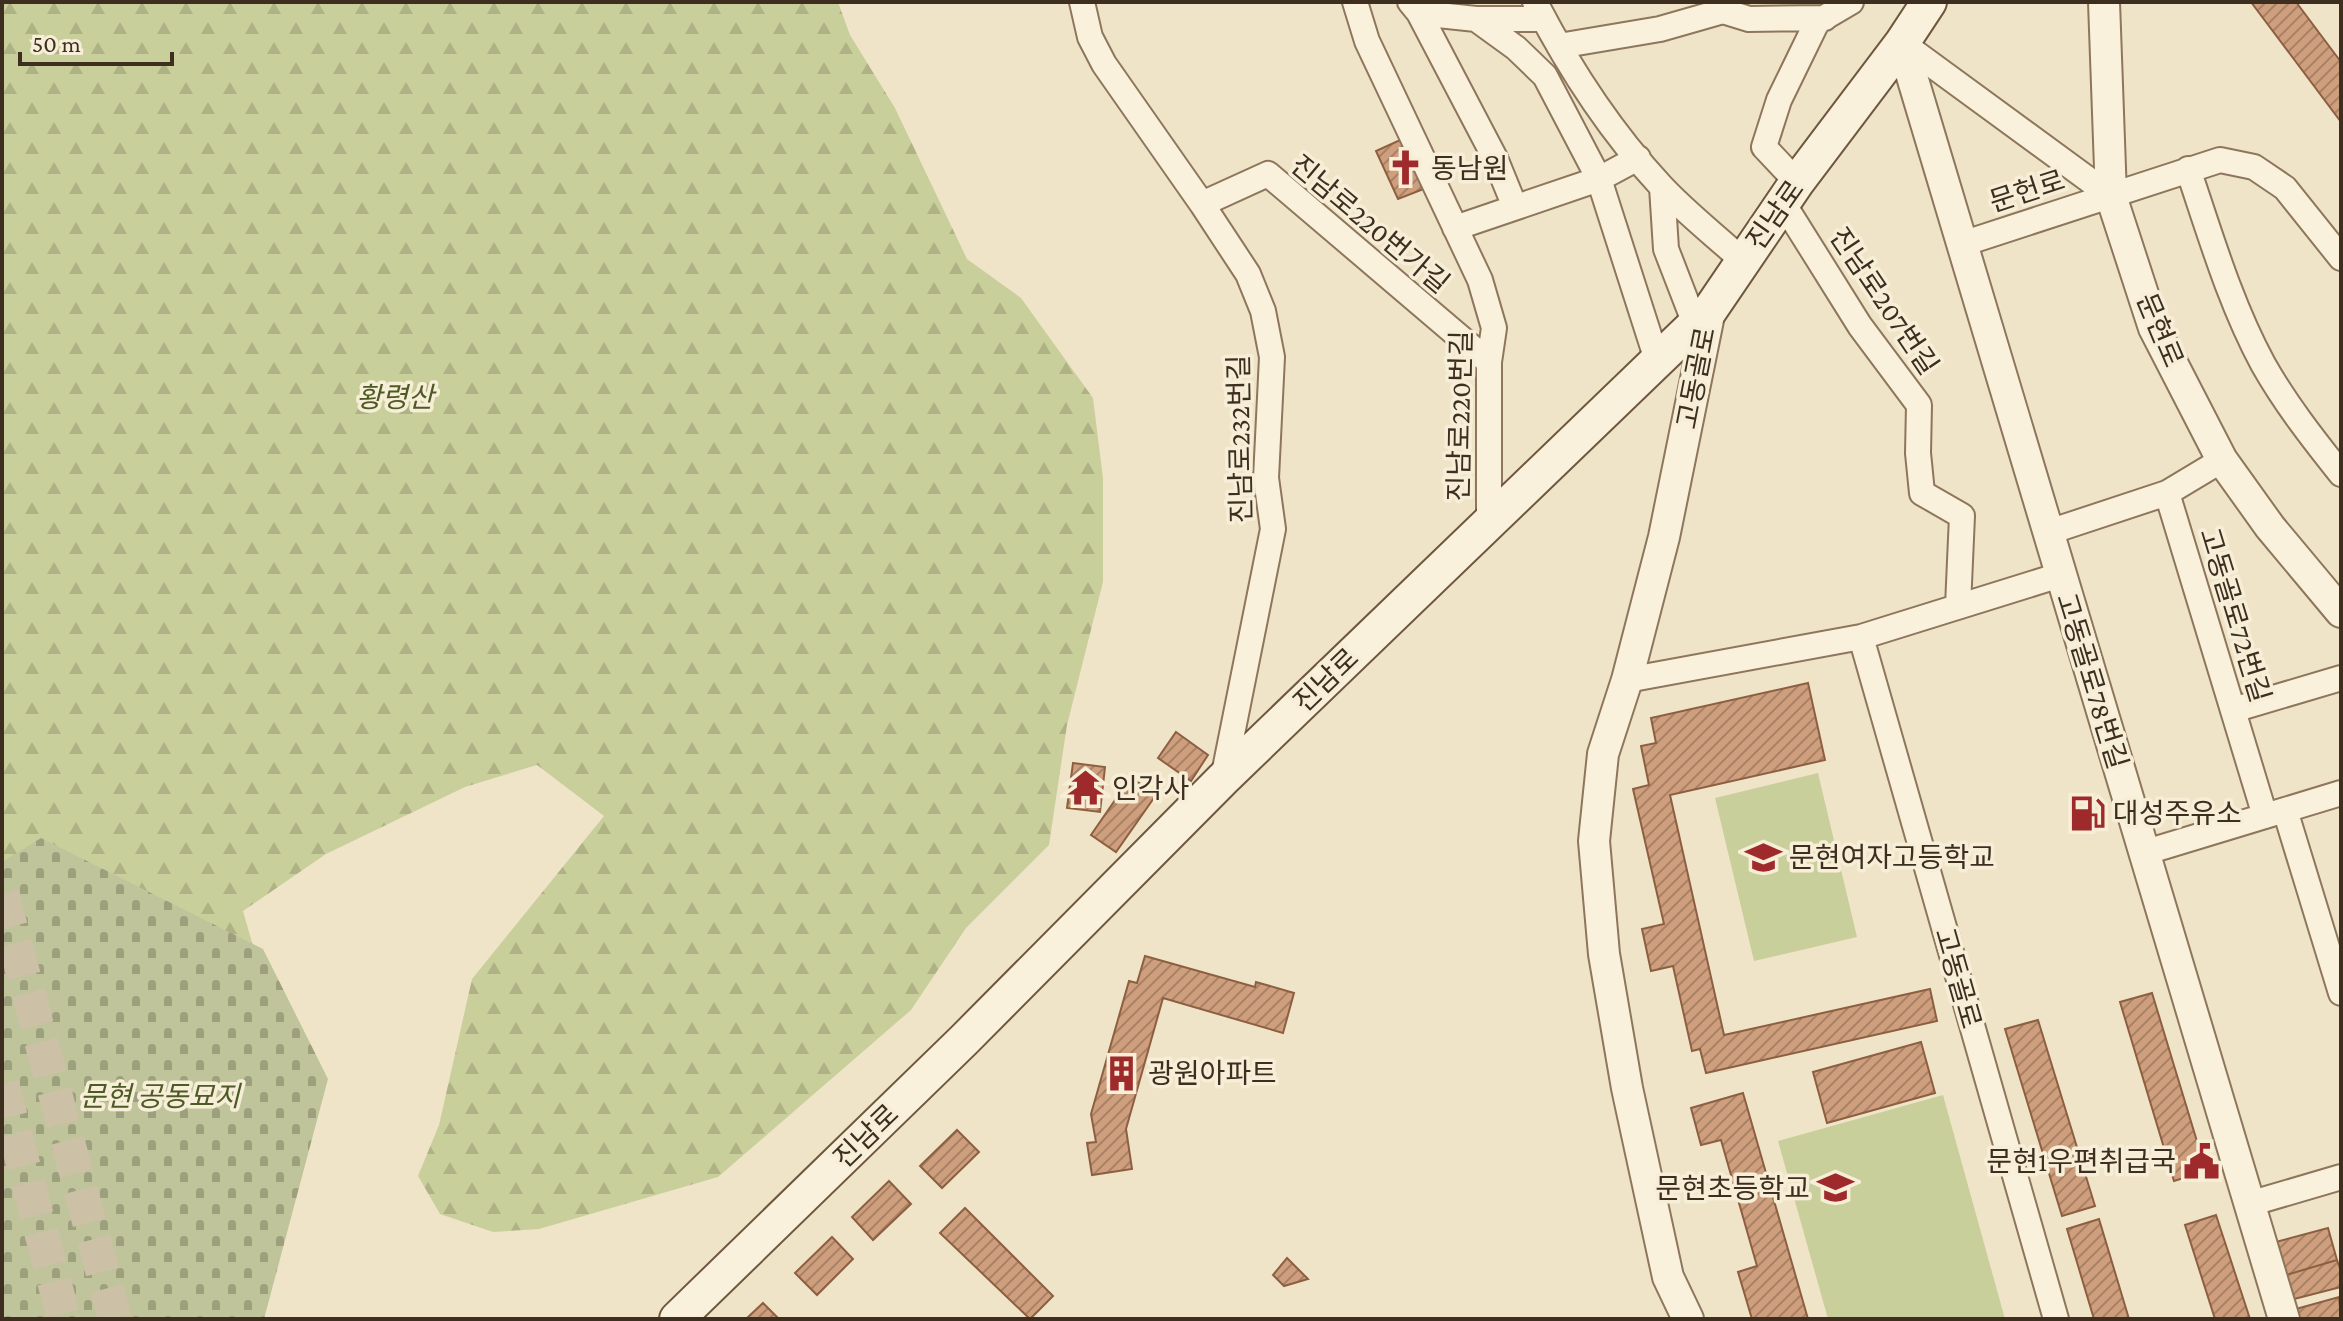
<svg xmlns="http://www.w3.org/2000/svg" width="2343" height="1321" font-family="'Crimson Pro','Noto Sans KR',serif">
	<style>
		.green { fill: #c9cf9b }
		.forest { fill: url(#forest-firs) }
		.cemetery { fill: url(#cemetery-stones) }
		.building { fill: url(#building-hatch); stroke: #8d5f41; stroke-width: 2 }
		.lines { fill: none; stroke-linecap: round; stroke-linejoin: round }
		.secondary-tunnel { stroke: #ccc0a6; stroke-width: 34; stroke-dasharray: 34 17; stroke-linecap: butt }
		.minor-casing { stroke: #8d765c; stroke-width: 28 }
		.tertiary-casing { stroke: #8d765c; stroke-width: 34 }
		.secondary-casing { stroke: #6f573f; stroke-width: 38 }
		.minor { stroke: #faf1dc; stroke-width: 24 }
		.tertiary { stroke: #faf1dc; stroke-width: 30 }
		.secondary { stroke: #faf1dc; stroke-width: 34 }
		.labels { text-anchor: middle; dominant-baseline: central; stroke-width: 7; stroke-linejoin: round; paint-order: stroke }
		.poi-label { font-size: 28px; fill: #3d2e20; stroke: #f7eed8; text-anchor: start }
		.street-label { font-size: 28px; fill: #3d2e20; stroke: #f7eed8 }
		.park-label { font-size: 28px; font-style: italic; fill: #4d5a26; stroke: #f7eed8 }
	</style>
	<defs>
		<pattern id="forest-firs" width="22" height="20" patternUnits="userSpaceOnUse" patternTransform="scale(2)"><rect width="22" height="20" fill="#c9cf9b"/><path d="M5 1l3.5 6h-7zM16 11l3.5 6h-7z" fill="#aeb285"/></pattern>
		<pattern id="cemetery-stones" width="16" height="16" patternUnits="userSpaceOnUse" patternTransform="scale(2)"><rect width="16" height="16" fill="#bfc49a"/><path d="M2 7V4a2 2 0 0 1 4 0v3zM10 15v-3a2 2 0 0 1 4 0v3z" fill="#9ca07d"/></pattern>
		<pattern id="building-hatch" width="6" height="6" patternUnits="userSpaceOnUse" patternTransform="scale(2)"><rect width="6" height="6" fill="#cf9f7d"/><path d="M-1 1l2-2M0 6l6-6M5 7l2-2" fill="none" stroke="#a98266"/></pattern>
	</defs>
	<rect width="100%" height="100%" fill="#f0e4c8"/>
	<path class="green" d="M1818 773 1857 937 1754 961 1715 798Z
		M1943 1095 2005 1319H1828L1778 1141Z"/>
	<path class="forest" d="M2 2H838L850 35 895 108 967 259 1021 298 1093 398 1103 478V582L1067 725 1049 845 966 928 911 1010 718 1177 539 1229 493 1232 440 1214 418 1176 439 1125 472 979 604 816 537 765 465 787 326 854 243 911 269 1002 2 1175Z"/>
	<path class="cemetery" d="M41 838 263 949 328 1079 264 1319H2V862Z"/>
	<path class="building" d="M2251 2H2296L2341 62V122Z
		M1411 135 1434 185 1398 199 1376 151Z
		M1808 683 1825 760 1670 795 1724 1035 1930 989 1937 1021 1706 1073 1700 1049 1692 1051 1673 966 1651 971 1642 929 1664 924 1633 789 1649 785 1641 746 1656 743 1651 718Z
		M1176 732 1208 755 1191 781 1158 758Z
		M1073 763 1105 767 1100 812 1067 808Z
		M1131 777 1156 795 1116 852 1091 835Z
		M1145 956 1255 987 1256 982 1294 993 1283 1033 1163 998 1126 1129 1132 1169 1092 1175 1087 1143 1096 1142 1091 1114 1129 981 1137 983Z
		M2152 993 2206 1171 2174 1181 2120 1002Z
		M2038 1020 2095 1206 2062 1216 2005 1029Z
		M1921 1042 1935 1093 1827 1123 1813 1072Z
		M1743 1093 1808 1319H1752L1738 1272 1757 1266 1721 1140 1701 1145 1691 1108Z
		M957 1130 979 1152 942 1188 920 1166Z
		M889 1181 911 1204 873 1240 852 1217Z
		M965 1208 1053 1296 1030 1319 940 1233Z
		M2216 1215 2250 1319H2215L2185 1225Z
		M2099 1219 2129 1319H2094L2067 1229Z
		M2328 1228 2337 1260 2286 1275 2276 1242Z
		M832 1237 853 1259 817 1295 795 1273Z
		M1287 1258 1308 1279 1284 1286 1273 1275Z
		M2337 1260 2341 1271V1287L2294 1299 2286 1275Z
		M2339 1297 2341 1319H2299L2296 1309Z
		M763 1303 779 1319H746Z"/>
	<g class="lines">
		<path class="secondary-tunnel" d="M2 894 115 1319
			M2 1084 64 1319"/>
		<defs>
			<path id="minor" d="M1082 2 1090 37 1104 64 1202 204 1248 274 1263 311 1272 357 1266 478 1273 529 1223 779
				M1355 2 1367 41 1480 280 1494 328 1489 362V523
				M1410 2 1419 13 1495 158 1515 207
				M1535 2C1569 68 1610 131 1661 186 1686 213 1716 236 1743 261
				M1419 13 1476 19H1543
				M1476 19 1516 48 1545 76 1599 179 1657 360
				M1902 43 2111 196
				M1559 46 1660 29 1723 11 1749 19 1825 18
				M2188 169C2210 234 2230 303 2263 364 2285 403 2313 439 2341 474
				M1797 182 1764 147 1779 100 1817 22 1851 2
				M1662 187 1666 249 1695 324
				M1783 203 1860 326 1919 405 1918 453 1922 493 1962 516 1958 606
				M1202 204 1268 174 1489 362
				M1455 228 1599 179 1638 158
				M1962 244 2220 160 2254 167 2285 188 2341 258
				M2167 493 2265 816
				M2047 530 2058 529 2167 493 2222 460
				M1861 637 2056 1319
				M1627 680 1861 637 2060 575
				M2233 710 2341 678
				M2285 810 2341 993
				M2143 853 2341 793
				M2249 1204 2341 1177"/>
			<path id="tertiary" d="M2104 2 2111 196 2154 328 2222 460 2270 527 2341 612
				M1902 43 2284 1319
				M1688 1319 1668 1277 1627 1088 1604 954 1594 841 1603 754 1627 680 1664 537 1710 310"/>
			<path id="secondary" d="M677 1319 964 1040 1223 779 1710 310 1797 182 1902 43 1929 2"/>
		</defs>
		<use href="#minor" class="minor-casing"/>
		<use href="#tertiary" class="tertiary-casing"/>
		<use href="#secondary" class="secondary-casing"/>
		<use href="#minor" class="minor"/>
		<use href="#tertiary" class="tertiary"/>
		<use href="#secondary" class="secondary"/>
	</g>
	<defs>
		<symbol id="church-bare" viewBox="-9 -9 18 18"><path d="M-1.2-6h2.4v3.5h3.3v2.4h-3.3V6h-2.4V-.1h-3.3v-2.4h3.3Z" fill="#9e2a2b" stroke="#f7eed8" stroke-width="2.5" paint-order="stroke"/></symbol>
		<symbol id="temple-bare" viewBox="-9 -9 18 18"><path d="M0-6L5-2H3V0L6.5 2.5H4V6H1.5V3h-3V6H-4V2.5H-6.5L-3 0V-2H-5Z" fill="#9e2a2b" stroke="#f7eed8" stroke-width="2.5" paint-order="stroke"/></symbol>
		<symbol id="fuel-bare" viewBox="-9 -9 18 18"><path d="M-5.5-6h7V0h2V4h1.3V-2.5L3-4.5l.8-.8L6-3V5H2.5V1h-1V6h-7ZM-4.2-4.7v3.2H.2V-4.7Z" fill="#9e2a2b" stroke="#f7eed8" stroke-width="2.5" paint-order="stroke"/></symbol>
		<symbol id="school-bare" viewBox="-9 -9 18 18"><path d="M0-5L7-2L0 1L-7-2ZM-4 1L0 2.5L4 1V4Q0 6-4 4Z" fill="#9e2a2b" stroke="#f7eed8" stroke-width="2.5" paint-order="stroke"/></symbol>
		<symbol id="building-bare" viewBox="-9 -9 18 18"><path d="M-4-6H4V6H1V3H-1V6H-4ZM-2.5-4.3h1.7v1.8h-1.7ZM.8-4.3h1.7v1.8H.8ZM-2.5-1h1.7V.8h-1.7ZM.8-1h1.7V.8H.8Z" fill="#9e2a2b" stroke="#f7eed8" stroke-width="2.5" paint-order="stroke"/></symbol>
		<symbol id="civic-bare" viewBox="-9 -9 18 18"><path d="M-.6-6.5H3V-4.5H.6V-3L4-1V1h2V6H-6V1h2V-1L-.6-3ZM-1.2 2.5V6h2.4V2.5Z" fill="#9e2a2b" stroke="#f7eed8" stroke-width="2.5" paint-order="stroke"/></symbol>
	</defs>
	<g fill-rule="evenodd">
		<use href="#church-bare" x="1380" y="142" width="51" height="51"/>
		<use href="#temple-bare" x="1060" y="762" width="51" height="51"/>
		<use href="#fuel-bare" x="2062" y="788" width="51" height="51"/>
		<use href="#school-bare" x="1738" y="832" width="51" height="51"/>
		<use href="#building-bare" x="1096" y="1048" width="51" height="51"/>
		<use href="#civic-bare" x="2176" y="1136" width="51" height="51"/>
		<use href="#school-bare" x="1810" y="1162" width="51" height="51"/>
	</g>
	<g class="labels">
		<g class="poi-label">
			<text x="1431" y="168">동남원</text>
			<text x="1112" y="788">인각사</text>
			<text x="2113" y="813">대성주유소</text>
			<text x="1789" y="857">문현여자고등학교</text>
			<text x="1148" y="1073">광원아파트</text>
			<text x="2176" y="1161" text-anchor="end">문현1우편취급국</text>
			<text x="1810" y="1188" text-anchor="end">문현초등학교</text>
		</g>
		<g class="street-label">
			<text transform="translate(2027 191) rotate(-18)">문헌로</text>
			<text transform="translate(1775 215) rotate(-55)">진남로</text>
			<text transform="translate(1370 224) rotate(40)">진남로220번가길</text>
			<text transform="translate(1884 301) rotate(56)">진남로207번길</text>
			<text transform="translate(2160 330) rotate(67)">문현로</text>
			<text transform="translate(1696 378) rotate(-79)">고동골로</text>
			<text transform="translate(1460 416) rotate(-89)">진남로220번길</text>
			<text transform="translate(1240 439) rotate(-91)">진남로232번길</text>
			<text transform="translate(2235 615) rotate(73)">고동골로72번길</text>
			<text transform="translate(1326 680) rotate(-44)">진남로</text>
			<text transform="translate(2092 681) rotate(73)">고동골로78번길</text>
			<text transform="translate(1958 978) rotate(74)">고동골로</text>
			<text transform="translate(866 1136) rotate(-44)">진남로</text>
		</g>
		<g class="park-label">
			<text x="395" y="397">황령산</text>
			<text x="160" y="1096">문현 공동묘지</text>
		</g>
	</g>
	<rect width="2343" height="1321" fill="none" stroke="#3d2e20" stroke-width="8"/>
	<path d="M20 52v12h152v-12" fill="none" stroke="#3d2e20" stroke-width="4"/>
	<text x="32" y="52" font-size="24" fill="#3d2e20" stroke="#f7eed8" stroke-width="6" paint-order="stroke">50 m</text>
</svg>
